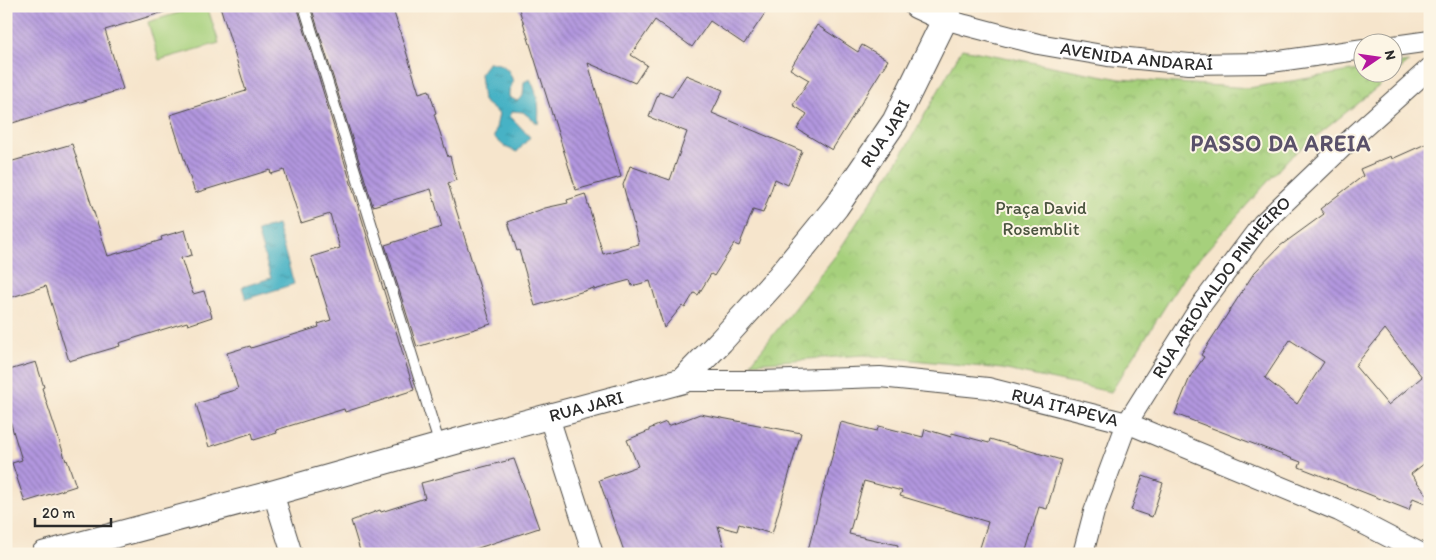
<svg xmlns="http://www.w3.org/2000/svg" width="1436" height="560" font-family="Itim,sans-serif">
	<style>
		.park { fill: url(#park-crowns); stroke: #687e54 }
		.pitch { fill: #a6d07c; stroke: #687e54 }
		.water { fill: url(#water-ripples); stroke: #396e78 }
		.building { fill: url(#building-back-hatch); fill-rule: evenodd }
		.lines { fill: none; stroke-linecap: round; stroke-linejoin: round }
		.service-casing { stroke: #494743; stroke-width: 12 }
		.minor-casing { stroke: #494743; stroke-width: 22 }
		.tertiary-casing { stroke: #494743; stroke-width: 27 }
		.service { stroke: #fff; stroke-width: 10 }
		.minor { stroke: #fff; stroke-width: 20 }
		.tertiary { stroke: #fff; stroke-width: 25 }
		.labels { text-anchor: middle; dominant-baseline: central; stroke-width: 4; stroke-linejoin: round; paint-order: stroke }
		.street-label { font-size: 18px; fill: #2b2b2b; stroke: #fcf5e5 }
		.park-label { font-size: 18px; fill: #4a543f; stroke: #fcf5e5 }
		.district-label { font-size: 22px; font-weight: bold; letter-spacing: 1px; fill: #5a516a; stroke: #fcf5e5 }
	</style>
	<defs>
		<pattern id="park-crowns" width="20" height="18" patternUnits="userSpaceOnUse" patternTransform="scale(1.25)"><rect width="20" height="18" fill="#a6d07c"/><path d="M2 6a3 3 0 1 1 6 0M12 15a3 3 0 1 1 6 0" fill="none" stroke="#8fb36b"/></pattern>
		<pattern id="water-ripples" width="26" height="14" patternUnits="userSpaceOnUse" patternTransform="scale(1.25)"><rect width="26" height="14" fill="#47b2c5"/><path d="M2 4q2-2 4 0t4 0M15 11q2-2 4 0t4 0" fill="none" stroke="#3b91a0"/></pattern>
		<pattern id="building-back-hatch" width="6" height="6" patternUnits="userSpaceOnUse" patternTransform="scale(1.25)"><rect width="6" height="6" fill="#b297df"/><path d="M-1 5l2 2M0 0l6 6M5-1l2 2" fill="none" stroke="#917bb5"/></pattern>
	</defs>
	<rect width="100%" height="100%" fill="#fcf5e5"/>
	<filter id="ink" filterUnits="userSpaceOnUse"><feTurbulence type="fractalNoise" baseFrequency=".02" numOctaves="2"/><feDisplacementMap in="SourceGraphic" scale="10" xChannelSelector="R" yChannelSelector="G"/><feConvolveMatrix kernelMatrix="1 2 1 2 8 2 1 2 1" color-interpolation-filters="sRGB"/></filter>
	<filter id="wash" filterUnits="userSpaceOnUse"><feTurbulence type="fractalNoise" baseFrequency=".0096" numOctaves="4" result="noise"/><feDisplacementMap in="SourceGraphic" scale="20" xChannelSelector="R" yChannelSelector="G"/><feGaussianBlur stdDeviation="1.12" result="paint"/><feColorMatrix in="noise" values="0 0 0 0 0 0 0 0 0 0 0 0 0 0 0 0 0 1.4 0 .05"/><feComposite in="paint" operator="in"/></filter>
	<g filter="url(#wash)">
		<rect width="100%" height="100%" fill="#f6e5cc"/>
		<path class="park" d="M962 49 1120 79 1249 88 1363 69 1364 72H1394V64L1409 62 1289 158 1187 272 1111 392 1002 369 864 355 751 363 836 255 907 146Z"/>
		<path class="pitch" d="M202 6H207L219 43 159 60 148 22Z"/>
		<path class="water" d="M489 62C503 64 509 67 513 82L509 91V97L517 101 523 96 524 82 530 79C538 94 540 107 538 124L523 112 513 111 510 116 530 137 517 152 505 147 494 137 499 114 483 101 480 74Z
			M277 225 294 284 246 299 242 287 271 278 257 231Z"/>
		<g id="blocks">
			<path class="building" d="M6 6H166L167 11 105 30 123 89 6 125Z
				M220 6H297L414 390 345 412 344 409 276 430 277 433 254 440 252 433 209 447 196 404 218 397V395L238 389 227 353 250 346 251 348 319 327 318 324 331 320 311 257 340 248 330 214 301 223 284 170 271 174 270 170 195 193 170 115 246 91Z
				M311 6H392L419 93 429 90 436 113 434 114 448 157 450 156 456 180 448 183 491 324 417 347 385 245 442 227 431 189 373 206Z
				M518 6H770L744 44 710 21 692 47 655 20 631 55 647 65 635 83 588 63 621 177 576 190Z
				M817 25 858 52 862 45 888 60 832 150 797 129 807 114 793 105 809 80 790 69Z
				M686 75 723 90 712 113 802 151 788 185 775 179 763 213 753 210 739 246 734 244 714 276 711 274 698 295 694 293 685 308 682 306 664 328 650 281 632 286 630 280 594 290V288L535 306 519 250 517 251 508 222 545 208 568 203 567 200 585 194 603 254 639 244 623 185 630 166 670 180 687 132 649 117 659 92 672 97Z
				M1430 142V459L1411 474 1430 499V505L1413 498 1409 510 1299 467 1301 462 1175 414 1190 377 1204 357 1201 355 1254 273 1280 246 1324 214 1320 209 1363 176 1360 169 1391 156 1392 159ZM1385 329 1422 377 1388 405 1355 366ZM1290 340 1324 362 1297 404 1265 378Z
				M72 144 108 256 162 240 161 237 185 230 192 255 181 258 193 294 204 291 212 317 188 325 187 322 119 343 120 346 69 361 46 286 6 299V163Z
				M36 362 44 387 42 388 66 461 67 460 76 486 25 502 12 463 22 460 6 408V371Z
				M700 414 801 433 772 534 739 524 737 531 718 526 726 554H625L599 480 638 466 627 440 649 431V429L666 422 668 426Z
				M841 422 877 431 879 426 923 437 925 429 951 437 952 433 989 443 990 439 1061 460 1047 509 1039 507 1025 554H978L988 522 900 496 902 491 864 481 849 534 898 545 897 554H807Z
				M514 459 539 528 460 554H361L351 521 380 510 381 512 425 498 421 483Z
				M1143 476 1163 483 1152 517 1131 510Z"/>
		</g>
	</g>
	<g filter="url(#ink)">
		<use href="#blocks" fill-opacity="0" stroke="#494743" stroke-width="1"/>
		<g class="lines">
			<defs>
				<path id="service" d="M304 6 440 446"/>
				<g id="minor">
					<path id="s1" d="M945 19 965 25 1038 44 1108 56 1189 64 1264 63 1364 49"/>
					<path d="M1394 46 1430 41"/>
					<path id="s2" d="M682 381H762L880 377 988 388 1127 423 1339 511 1422 554"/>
					<path d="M549 417 593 554"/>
					<path d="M273 493 292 554"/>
					<path id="s3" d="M1083 554 1094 512 1127 423 1202 304 1262 224 1352 138 1430 68"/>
				</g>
				<g id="tertiary">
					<path d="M917 6 945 19"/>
					<path id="s4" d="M44 554 273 493 468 438 682 381 721 341 780 276 836 207 895 121 945 19 949 6"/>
				</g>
			</defs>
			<use href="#service" class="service-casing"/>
			<use href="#minor" class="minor-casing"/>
			<use href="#tertiary" class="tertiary-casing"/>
			<use href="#service" class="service"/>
			<use href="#minor" class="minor"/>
			<use href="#tertiary" class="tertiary"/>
		</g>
	</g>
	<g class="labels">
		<g class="street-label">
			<text stroke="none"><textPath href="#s1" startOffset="196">AVENIDA ANDARAÍ</textPath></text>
			<text stroke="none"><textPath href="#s4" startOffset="982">RUA JARI</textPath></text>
			<text stroke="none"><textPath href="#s3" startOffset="304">RUA ARIOVALDO PINHEIRO</textPath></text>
			<text stroke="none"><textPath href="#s4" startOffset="562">RUA JARI</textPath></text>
			<text stroke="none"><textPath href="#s2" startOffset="386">RUA ITAPEVA</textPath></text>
		</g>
		<g class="park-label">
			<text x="1041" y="208">Praça David<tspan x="1041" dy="21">Rosemblit</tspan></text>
		</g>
		<g class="district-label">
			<text x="1281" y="143">PASSO DA AREIA</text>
		</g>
	</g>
	<rect width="1436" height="560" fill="none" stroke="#fcf5e5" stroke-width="25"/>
	<g transform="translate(1378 58) rotate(77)"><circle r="24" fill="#fcf5e5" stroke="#a8a49b"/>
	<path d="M0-4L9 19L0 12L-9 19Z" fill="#b5179e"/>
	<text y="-8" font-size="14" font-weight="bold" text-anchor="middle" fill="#2b2b2b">N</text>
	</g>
	<path d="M35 518v8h76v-8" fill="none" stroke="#2b2b2b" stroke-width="2.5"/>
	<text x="42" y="518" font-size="15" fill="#2b2b2b" stroke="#fcf5e5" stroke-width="4" paint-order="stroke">20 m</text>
</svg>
